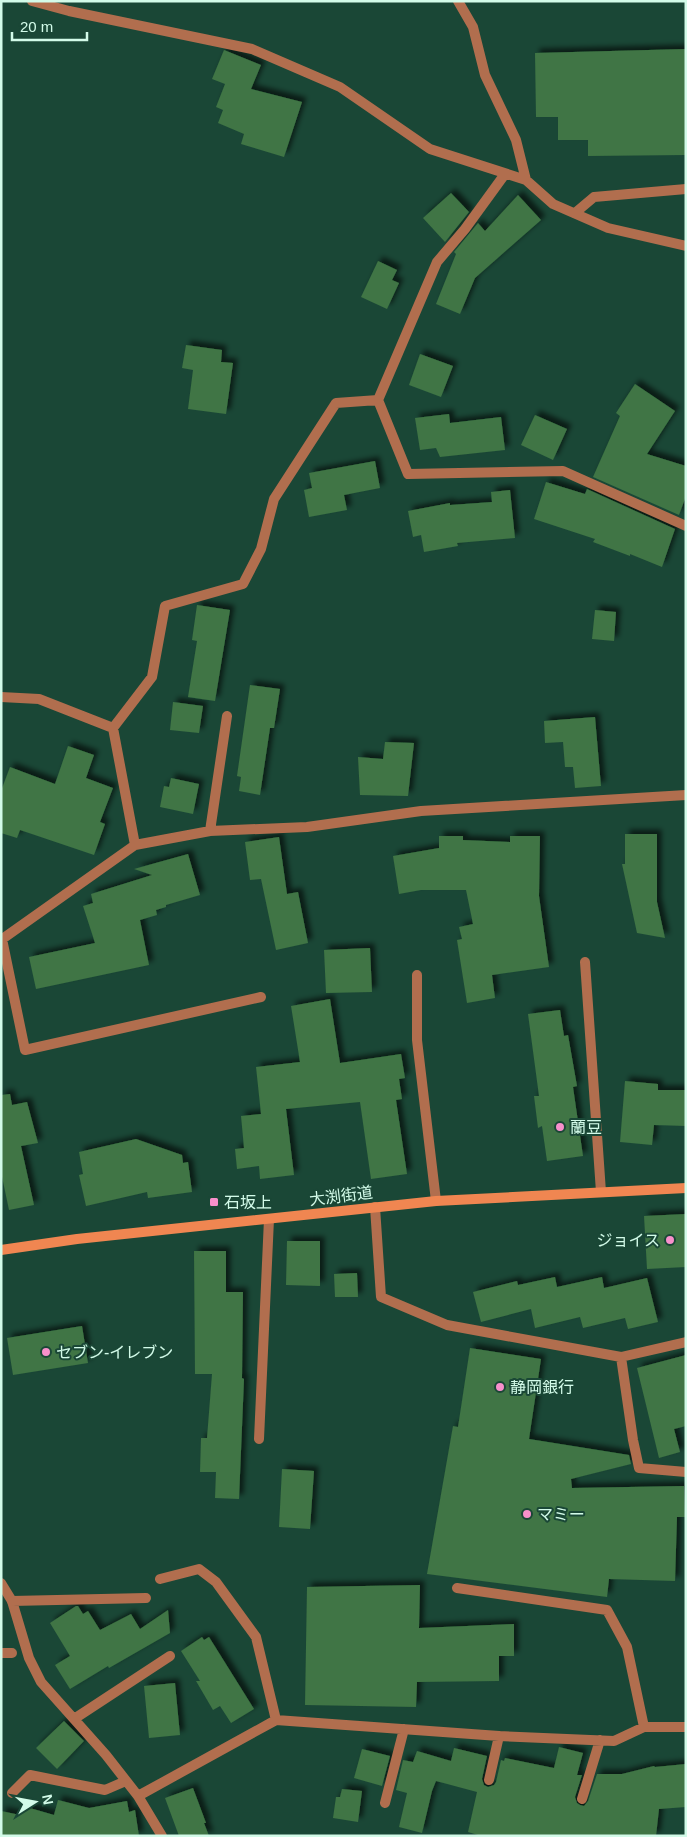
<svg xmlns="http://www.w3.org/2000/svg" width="687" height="1837" font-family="Helvetica,'Noto Sans JP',sans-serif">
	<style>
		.building { fill: #3f7544; filter: url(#shadow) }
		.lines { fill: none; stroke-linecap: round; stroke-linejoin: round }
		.lane { stroke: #b16e4e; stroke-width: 10 }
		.street { stroke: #b16e4e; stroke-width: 10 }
		.secondary { stroke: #f08651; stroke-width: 10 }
		.poi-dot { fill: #f890cb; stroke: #1a4736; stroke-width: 2 }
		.labels { text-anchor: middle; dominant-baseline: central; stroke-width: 4; stroke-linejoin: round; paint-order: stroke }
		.poi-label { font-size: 16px; fill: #d3fbe9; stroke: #1a4736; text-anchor: start }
		.street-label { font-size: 16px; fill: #d3fbe9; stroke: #1a4736 }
	</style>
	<defs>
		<filter id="shadow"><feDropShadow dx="4.5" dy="-4.5" stdDeviation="2.5" flood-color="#0009"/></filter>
	</defs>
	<rect width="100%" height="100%" fill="#1a4736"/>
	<path class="building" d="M686 49V155L588 156V140H558V117H536L535 53Z
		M224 50 261 65 251 89 302 102 284 157 241 144 244 134 218 123 223 110 216 107 225 84 212 79Z
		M451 193 469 212 445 242 423 218Z
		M518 195 541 220 475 278 460 314 436 304 456 254 454 252 478 223 485 231Z
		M378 261 397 270 392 280 399 283 387 309 361 297Z
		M186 345 222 350 221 362 233 363 226 414 188 409 193 370 182 368Z
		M420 354 453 366 441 397 409 385Z
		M635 384 675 411 647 454 686 466V496L679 515 593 477 620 416 616 413Z
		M449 414 450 423 501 417 505 450 440 457 436 448 420 450 415 418Z
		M535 415 567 429 553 460 521 445Z
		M375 461 380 488 344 495 347 510 309 517 304 490 312 488 309 473Z
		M546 482 585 494 587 489 675 529 662 567 630 554V556L593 542 595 539 534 519Z
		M510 490 515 538 457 543 458 546 424 552 421 535 413 537 408 511 450 503V505L492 502 491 492Z
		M197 605 230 610 215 701 188 697 197 641 192 640Z
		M595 610 616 612 614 641 592 639Z
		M250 685 280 689 274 728H270L260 795 239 791 241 777 237 776Z
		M173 702 203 706 199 733 170 730Z
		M595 717 601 786 575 788 573 767H565L563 742 545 743 544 721Z
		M385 742 414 743 408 796 360 795 358 757 383 759Z
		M68 746 94 755 86 778 113 788 100 822 105 824 94 855 20 830 17 838 1 833V791L10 767 55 784Z
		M171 778 199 784 193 814 160 807 164 786 169 787Z
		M625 834H657V902L665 938 637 933 622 864H625Z
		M439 836H463V840L510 842V836H540L539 896 549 967 492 975 495 998 467 1003 457 940 462 939 459 927 473 924 466 890H421L399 894 393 856 439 848Z
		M279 837 287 894 298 892 308 943 276 950 261 879 250 880 245 842Z
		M188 854 200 895 166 905V907L156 910 157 915 140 920 149 965 36 989 29 957 95 943 83 906 93 903 91 894 152 875 134 869Z
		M370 948 372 992 326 993 324 950Z
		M330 999 340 1063 401 1054 405 1078 399 1079 402 1099 396 1100 407 1174 371 1179 360 1102 286 1109 294 1175 260 1179 259 1166 237 1169 235 1149 244 1148 241 1116 261 1114 256 1067 300 1062 291 1006Z
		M560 1010 564 1036 568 1035 577 1086 573 1087 583 1156 547 1161 542 1126 538 1128 534 1096H539L528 1014Z
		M625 1081 658 1084V1090H686V1126L654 1125 652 1145 620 1142Z
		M10 1094 12 1105 27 1102 38 1143 21 1146 34 1205 9 1210 1 1172V1095Z
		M136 1139 182 1155 183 1163 188 1162 192 1192 148 1198 147 1192 86 1206 79 1175 83 1174 79 1152Z
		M686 1214V1267L647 1269 644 1216Z
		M287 1241H320V1286L286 1285Z
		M194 1251H226V1292H243L242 1378 244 1379 239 1499 215 1498 216 1472H200L201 1438H207L212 1374H195Z
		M357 1273 358 1297H335L334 1274Z
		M555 1277 557 1287 602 1277 604 1288 647 1278 658 1322 628 1329 625 1318 583 1328 580 1317 535 1328 531 1309 481 1322 473 1292 517 1281 518 1285Z
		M82 1326 88 1363 13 1375 7 1338Z
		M470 1348 541 1359 529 1439 629 1455 631 1464 571 1479 572 1488 684 1486 685 1517H677L675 1581 609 1579 607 1597 427 1574 453 1426 458 1427Z
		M686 1355V1426L674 1429 680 1452 659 1458 637 1368Z
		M282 1469 314 1471 310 1529 279 1527Z
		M420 1585 419 1628 514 1624V1656H499V1681L417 1682 416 1707 305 1705 307 1587Z
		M76 1606H78L83 1614 88 1611 100 1630 131 1614 140 1629 168 1610 170 1633 109 1668 108 1666 70 1689 55 1665 70 1656 50 1623Z
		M202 1637 204 1640 209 1637 254 1709 231 1723 220 1706 213 1710 196 1681H200L181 1651Z
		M175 1683 180 1735 149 1738 144 1686Z
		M64 1721 84 1741 57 1769 36 1748Z
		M559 1747 583 1753 577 1775H582L575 1797 577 1803 580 1805 584 1806 588 1801 597 1774H622L654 1766 655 1767 686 1764V1807L659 1809 656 1836H481L468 1832 477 1792 436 1781 432 1791 422 1833 399 1827 407 1793 396 1790 403 1760 413 1762 417 1751 451 1761 454 1748 487 1756 482 1779 484 1785 488 1787 494 1785 496 1782 501 1760 504 1761 505 1758 554 1768Z
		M362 1749 390 1756 382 1786 354 1778Z
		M193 1788 206 1823H204L209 1836H179L165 1798Z
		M342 1789 362 1791 358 1822 333 1818 336 1797H340Z
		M58 1800 89 1808 127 1801 129 1812 135 1810 139 1836H1V1811L20 1815 23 1806 54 1815Z"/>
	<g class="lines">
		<path class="lane" d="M575 213 594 197 686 189
			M1 1583 12 1601"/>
		<path class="street" d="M32 1 69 11 252 49 340 87 430 149 526 180 553 204 608 228 686 246
			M458 1 473 27 485 75 516 140 526 180
			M378 400 408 474 563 471 686 526
			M1 697 39 699 113 728 135 845
			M113 728 152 677 165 606 243 584 261 549 274 499 336 403 378 400 437 262 465 229 505 174
			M210 831 227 716
			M2 939 25 1050 261 997
			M1 940 135 845 210 831 307 827 421 811 686 795
			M585 962 601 1192
			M417 975V1040L436 1201
			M375 1207 381 1297 447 1325 621 1357 686 1342
			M621 1357 633 1440 639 1468 686 1472
			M259 1439 269 1219
			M457 1588 607 1610 627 1647 644 1727
			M146 1598 12 1601 29 1658 41 1682 106 1755 138 1796 162 1836
			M1 1653H12
			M74 1719 170 1656
			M276 1720 499 1736 614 1741 644 1727H686
			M489 1780 499 1736
			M12 1793 30 1775 105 1790 126 1781
			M138 1796 276 1720 256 1637 216 1582 199 1569 160 1579
			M582 1799 600 1740
			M385 1803 404 1729"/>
		<path class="secondary" d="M1 1250 77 1239 436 1201 686 1188"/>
	</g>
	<g class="poi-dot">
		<circle cx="560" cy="1127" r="5"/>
		<rect x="209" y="1197" width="10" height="10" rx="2.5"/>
		<circle cx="670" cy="1240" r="5"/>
		<circle cx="46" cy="1352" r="5"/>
		<circle cx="500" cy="1387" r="5"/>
		<circle cx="527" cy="1514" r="5"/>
	</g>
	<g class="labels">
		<g class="poi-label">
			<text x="570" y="1127">蘭豆</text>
			<text x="224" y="1202">石坂上</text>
			<text x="660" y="1240" text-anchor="end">ジョイス</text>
			<text x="56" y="1352">セブン-イレブン</text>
			<text x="510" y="1387">静岡銀行</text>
			<text x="537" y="1514">マミー</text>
		</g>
		<g class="street-label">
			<text transform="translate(341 1196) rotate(-7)">大渕街道</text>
		</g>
	</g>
	<rect width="687" height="1837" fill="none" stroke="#d3fbe9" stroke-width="5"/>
	<g transform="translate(35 1802) rotate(79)" stroke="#1a4736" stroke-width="4" paint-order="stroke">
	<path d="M0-4L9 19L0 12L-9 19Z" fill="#d3fbe9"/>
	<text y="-8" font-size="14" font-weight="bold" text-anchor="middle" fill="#d3fbe9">N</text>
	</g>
	<path d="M12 32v8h75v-8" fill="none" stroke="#d3fbe9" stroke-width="2.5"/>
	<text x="20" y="32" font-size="15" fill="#d3fbe9" stroke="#1a4736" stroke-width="4" paint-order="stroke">20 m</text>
</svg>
